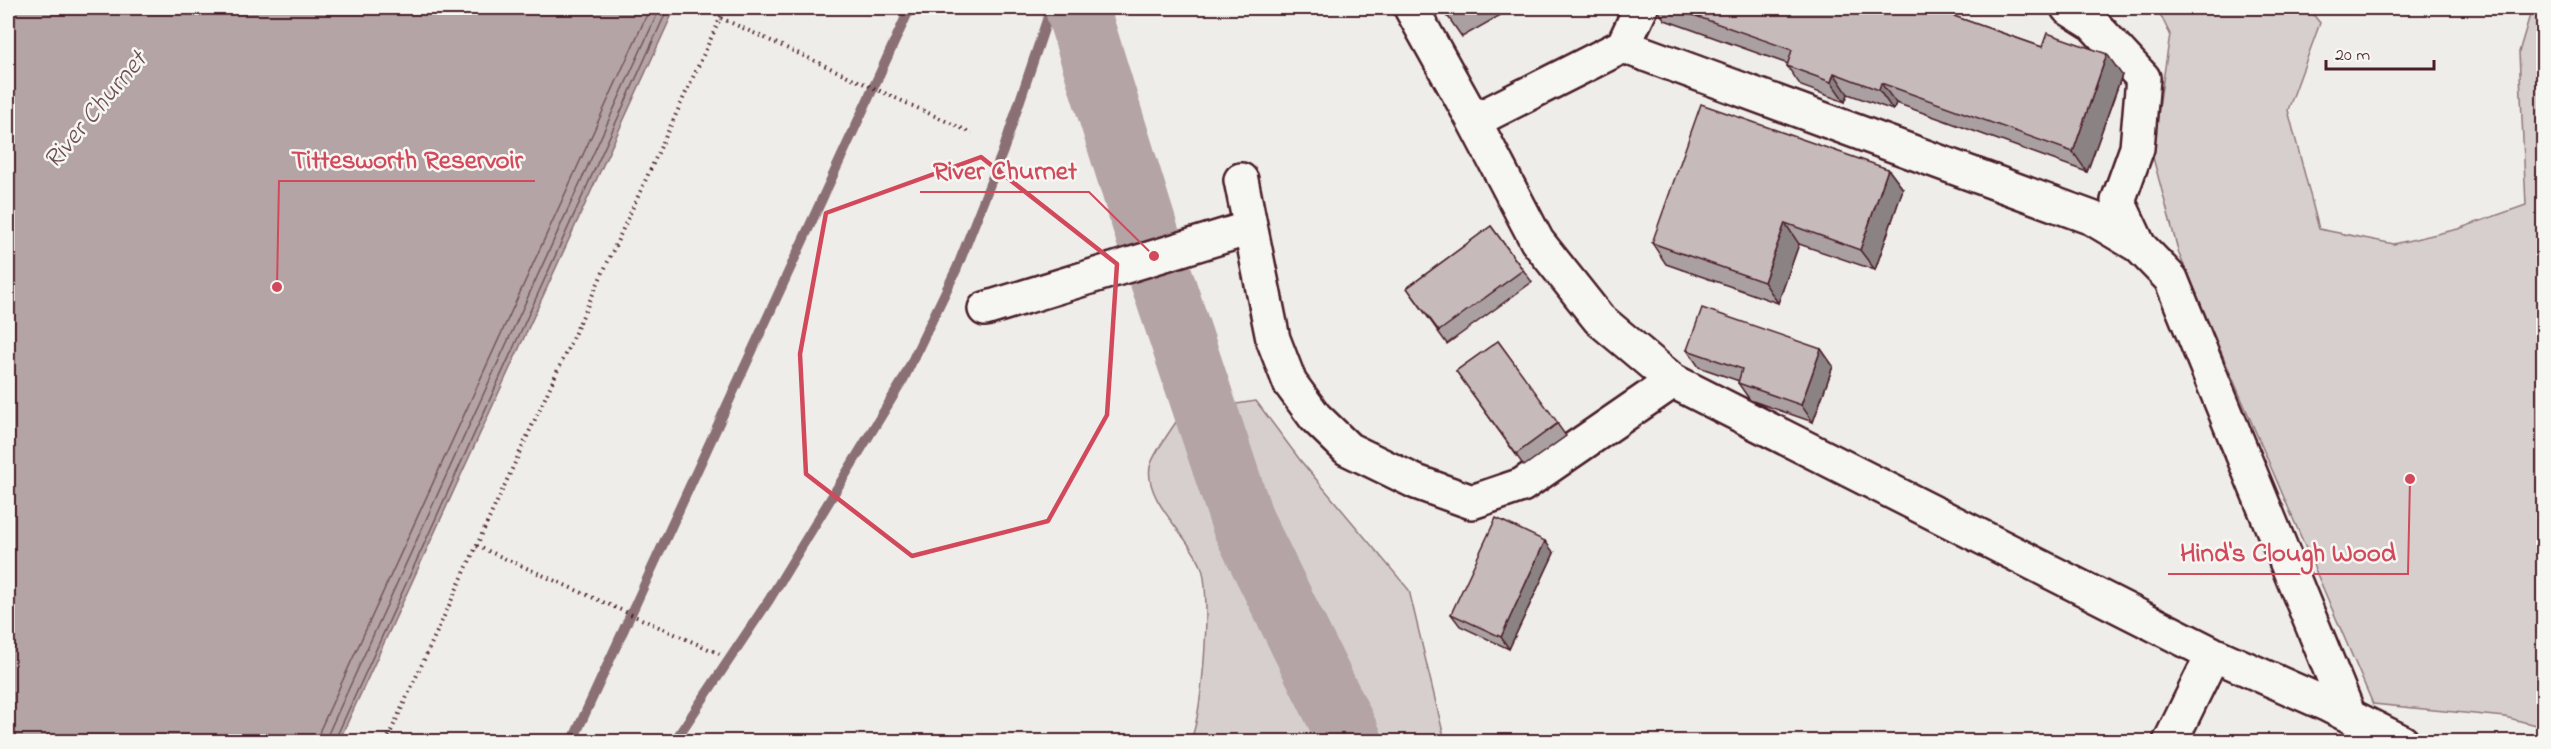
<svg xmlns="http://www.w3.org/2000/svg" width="2551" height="749" font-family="'Indie Flower',sans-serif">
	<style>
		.green { fill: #d7cfce; stroke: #90777c; stroke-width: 1.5 }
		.water { fill: #b4a4a5; stroke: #8a6f74; stroke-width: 1.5 }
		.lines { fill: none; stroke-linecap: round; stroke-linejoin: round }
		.shore { stroke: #74545c; stroke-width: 1.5 }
		.stream { stroke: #8a6f74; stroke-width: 10 }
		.river { stroke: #b4a4a5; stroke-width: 64 }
		.minor-casing { stroke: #4a1f2b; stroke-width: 38 }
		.path { stroke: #4a1f2b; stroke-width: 4; stroke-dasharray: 1.5 4.5; stroke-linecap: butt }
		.minor { stroke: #f6f6f2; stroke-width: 33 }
		.wall { fill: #aaa0a1; stroke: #4a1f2b; stroke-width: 1.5 }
		.shaded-wall { fill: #8b8283; stroke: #4a1f2b; stroke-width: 1.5 }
		.building { fill: #c6babb; stroke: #4a1f2b; stroke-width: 1.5 }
		.marked { fill: none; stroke: #d1495b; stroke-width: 4.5; stroke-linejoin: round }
		.labels { text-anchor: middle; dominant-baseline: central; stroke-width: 5; stroke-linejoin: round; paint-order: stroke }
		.water-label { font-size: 27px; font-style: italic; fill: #6f4e56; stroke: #f6f6f2 }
		.leader { fill: none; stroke: #d1495b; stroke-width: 2 }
		.callout-dot { fill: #d1495b; stroke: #f6f6f2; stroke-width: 2 }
		.callout-label { font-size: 27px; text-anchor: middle; font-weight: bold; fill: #d1495b; stroke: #f6f6f2; stroke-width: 5; stroke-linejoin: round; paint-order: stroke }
	</style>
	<rect width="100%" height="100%" fill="#efedea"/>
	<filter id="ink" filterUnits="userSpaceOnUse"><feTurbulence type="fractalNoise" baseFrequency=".0167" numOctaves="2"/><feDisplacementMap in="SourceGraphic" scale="12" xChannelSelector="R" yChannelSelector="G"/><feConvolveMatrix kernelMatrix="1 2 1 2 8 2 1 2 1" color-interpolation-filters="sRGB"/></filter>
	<g filter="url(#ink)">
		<path class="green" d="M2157 8H2308L2320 23 2288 110 2319 229 2394 244 2458 229 2526 205 2519 52 2532 8H2543V727L2505 717 2373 704 2179 254 2152 154 2170 34Z
			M1256 401 1300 460 1409 590 1445 741H1190C1203 718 1212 590 1201 566 1189 536 1144 500 1150 467 1152 455 1175 424 1183 412Z"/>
		<path class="water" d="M8 8H675L339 741H8Z"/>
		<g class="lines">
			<path class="shore" d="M318 742 320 730 650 8
				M327 742 328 734 660 8
				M334 742 668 8"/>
			<path class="stream" d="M572 742 910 8
				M674 742 769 600 903 380 957 268 1003 151 1051 8"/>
			<path class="river" d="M1077 8 1154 256 1243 523 1351 742"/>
			<defs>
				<path id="minor" d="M1411 8 1474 121
					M1641 8 1623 46 1474 121 1537 241 1599 319 1673 381
					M2068 8 2092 23 2143 78 2137 148 2118 201 2139 246
					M1623 46 2092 218 2139 246 2171 279 2349 715
					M1241 180 1273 339 1290 383 1315 417 1348 449 1416 482 1472 502 1522 485 1673 381 2213 654 2328 705 2402 742
					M985 309 1250 228
					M2170 742 2213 654"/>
			</defs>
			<use href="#minor" class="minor-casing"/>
			<path class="path" d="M721 18 972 133
				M477 546 722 655
				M386 742 725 8"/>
			<use href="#minor" class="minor"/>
		</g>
		<path class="wall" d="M1442 8H1513L1462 37Z
			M1656 8H1931L2042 47 2122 75 2087 172 1896 103 1893 110 1848 94 1845 102 1801 86 1787 66 1788 64 1665 20Z
			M1888 169 1903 189 1875 270 1799 244 1778 303 1666 264 1652 243Z
			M1491 226 1532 282 1447 344 1407 288Z
			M1498 341 1566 436 1524 466 1456 371Z
			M1821 349 1833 366 1813 422 1750 400 1738 383 1739 381 1699 367 1687 350Z
			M1554 553 1509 649 1460 626 1451 614Z"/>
		<path class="shaded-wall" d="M2107 54 2122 75 2087 172 2073 152Z
			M1834 73 1848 94 1845 102 1831 82Z
			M1881 83 1896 103 1893 110 1879 90Z
			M1888 169 1903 189 1875 270 1860 250Z
			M1785 223 1799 244 1778 303 1764 282Z
			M1821 349 1833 366 1813 422 1801 405Z
			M1545 541 1554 553 1509 649 1501 637Z"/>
		<path class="building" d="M1442 8H1463L1447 17Z
			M1673 8H1931L2042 47 2047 33 2107 54 2073 152 1881 83 1879 90 1834 73 1831 82 1787 66 1792 50Z
			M1701 104 1888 169 1860 250 1785 223 1764 282 1652 243Z
			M1491 226 1523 270 1439 331 1407 288Z
			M1702 308 1821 349 1801 405 1738 383 1742 369 1687 350Z
			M1498 341 1558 423 1516 454 1456 371Z
			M1496 518 1545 541 1501 637 1451 614Z"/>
	</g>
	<path class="marked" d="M981 157 1117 264 1107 415 1048 521 912 556 806 474 800 354 826 213Z"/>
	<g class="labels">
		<g class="water-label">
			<text transform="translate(96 111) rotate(-50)">River Churnet</text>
		</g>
	</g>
	<path class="leader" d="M277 287L279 181H535M1154 256L1089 192H920M2410 479L2408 574H2168"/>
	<g class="callout-dot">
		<circle cx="277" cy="287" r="6"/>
		<circle cx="1154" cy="256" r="6"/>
		<circle cx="2410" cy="479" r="6"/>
	</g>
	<g class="callout-label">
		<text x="407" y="168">Tittesworth Reservoir</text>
		<text x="1005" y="179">River Churnet</text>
		<text x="2288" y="561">Hind's Clough Wood</text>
	</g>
	<rect width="2551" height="749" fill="none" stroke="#f6f6f2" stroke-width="30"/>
	<rect x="15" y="15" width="2521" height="719" fill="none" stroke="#4a1f2b" stroke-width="2" filter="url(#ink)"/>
	<path d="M2326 60v9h108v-9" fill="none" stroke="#4a1f2b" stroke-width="3"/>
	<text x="2335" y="60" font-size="18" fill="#4a1f2b" stroke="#f6f6f2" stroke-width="4.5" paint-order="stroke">20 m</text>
</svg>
